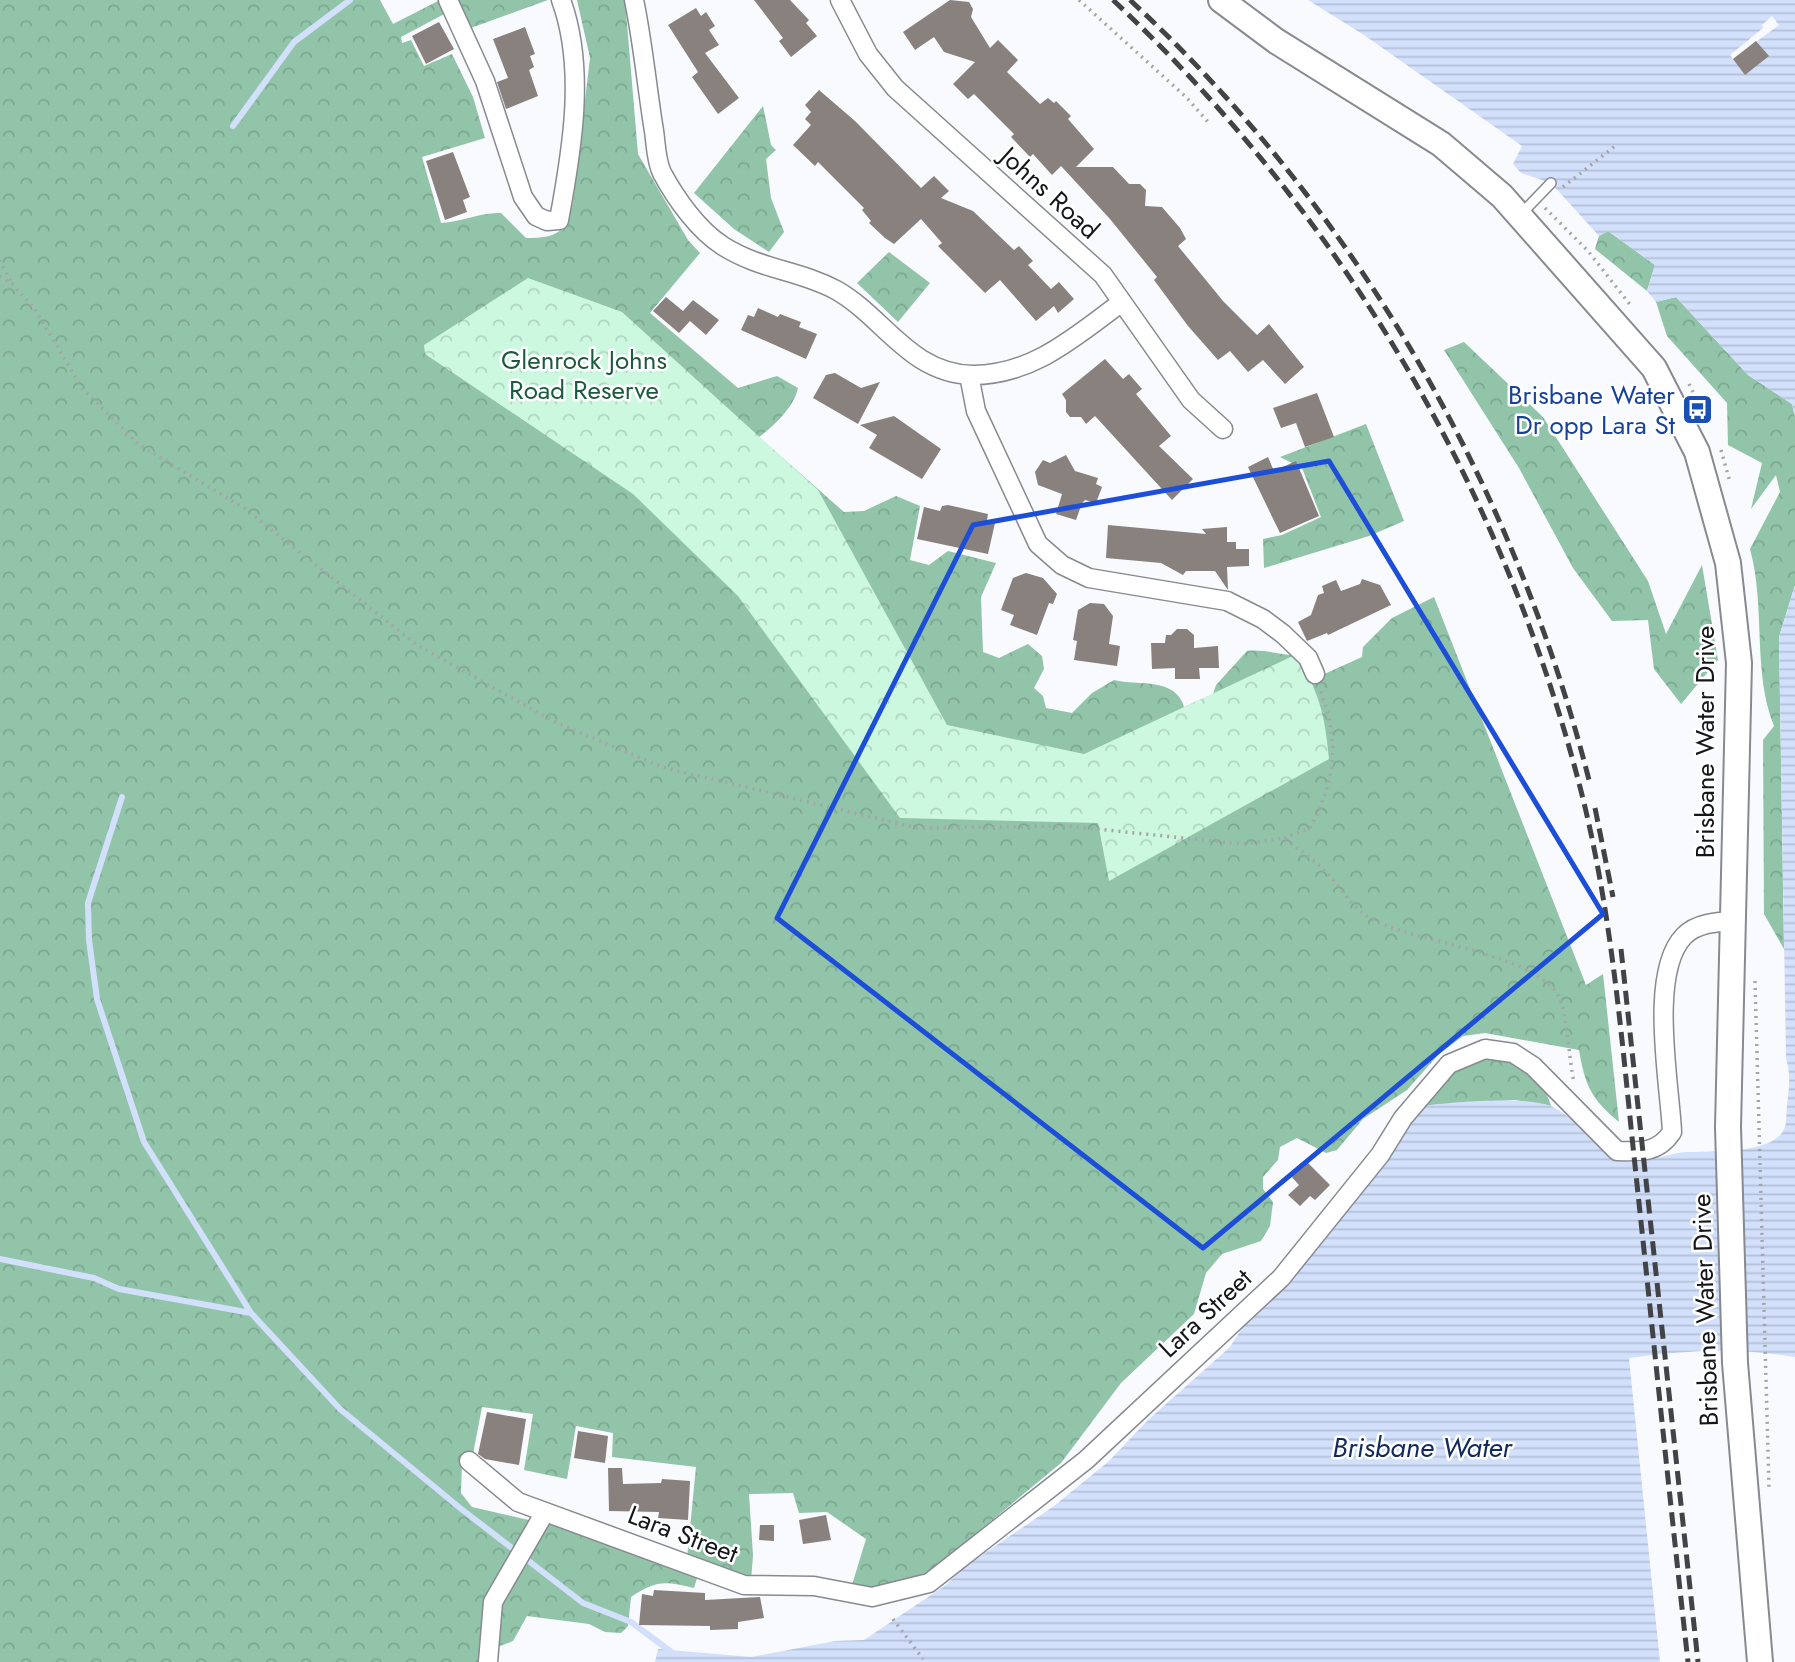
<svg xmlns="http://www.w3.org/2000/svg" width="1795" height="1662" font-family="Jost,sans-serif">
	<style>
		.forest { fill: url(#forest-crowns) }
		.park { fill: url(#park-crowns) }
		.water { fill: url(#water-rules) }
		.pier { fill: #f8fafe }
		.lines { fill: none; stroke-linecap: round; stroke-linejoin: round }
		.stream { stroke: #d3e0fb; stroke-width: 6 }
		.building { fill: #88817d }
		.lane-casing { stroke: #878a90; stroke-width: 12 }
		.street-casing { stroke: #878a90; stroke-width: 21 }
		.secondary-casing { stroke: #878a90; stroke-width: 28 }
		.path { stroke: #a4a5a9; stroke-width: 3.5; stroke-dasharray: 2 5; stroke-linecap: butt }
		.lane { stroke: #fff; stroke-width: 9 }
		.street { stroke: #fff; stroke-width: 18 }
		.secondary { stroke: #fff; stroke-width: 24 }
		.rail { stroke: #424346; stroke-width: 5; stroke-dasharray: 14 7; stroke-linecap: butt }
		.marked { fill: none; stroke: #1d4ed8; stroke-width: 5; stroke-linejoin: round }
		.labels { text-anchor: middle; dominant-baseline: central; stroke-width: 5; stroke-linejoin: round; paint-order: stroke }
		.street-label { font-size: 26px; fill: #151619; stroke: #fff }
		.park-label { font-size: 26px; fill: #1e5a3f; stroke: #fff }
		.transit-label { font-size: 26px; fill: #164399; stroke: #fff; text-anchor: end }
		.water-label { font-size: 28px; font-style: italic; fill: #132a5c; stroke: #fff }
	</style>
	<defs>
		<pattern id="forest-crowns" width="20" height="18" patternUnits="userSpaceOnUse" patternTransform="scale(1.75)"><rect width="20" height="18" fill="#91c4a9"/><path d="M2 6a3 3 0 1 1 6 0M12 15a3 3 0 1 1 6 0" fill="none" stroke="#7ca891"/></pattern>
		<pattern id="park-crowns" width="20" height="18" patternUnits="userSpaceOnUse" patternTransform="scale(1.75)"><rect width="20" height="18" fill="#cdf8e0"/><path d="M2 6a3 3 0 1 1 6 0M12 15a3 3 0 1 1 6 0" fill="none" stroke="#afd4c0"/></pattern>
		<pattern id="water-rules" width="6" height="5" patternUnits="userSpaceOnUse" patternTransform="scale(1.75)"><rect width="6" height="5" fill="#d3e0fb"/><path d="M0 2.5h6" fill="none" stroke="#b4bfd7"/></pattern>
	</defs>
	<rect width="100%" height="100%" fill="#f8fafe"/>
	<path class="forest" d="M0 0H380L393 24 440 0 448 12 401 37 402 43 411 40 424 66 452 54 473 97 485 138 422 157 441 223C462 222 480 212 501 213L526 238C558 238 565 233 573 202L590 58 577 0H625L638 154 688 240 700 253 650 313 738 388 777 376 798 388C794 407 774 426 759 437L844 512 864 511 896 496 920 506 910 560 929 565 948 551 996 563 981 597 983 652 999 658 1028 644 1042 656 1044 669 1034 688 1043 696 1046 708 1072 713 1092 693 1114 680C1138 686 1176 677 1184 707L1213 694 1216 685 1247 651C1265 649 1278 655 1295 655L1311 680 1362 657 1363 647 1392 618 1434 597 1586 985 1603 974 1619 1122C1591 1099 1585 1085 1579 1050L1485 1033 1463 1036 1439 1054 1407 1090 1363 1119 1337 1150 1326 1153 1297 1138 1280 1147 1278 1160 1263 1177V1189L1273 1202 1270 1226 1261 1241 1222 1254 1206 1273 1194 1314 1121 1383 1061 1463 926 1575 874 1590 852 1585 866 1539 827 1512 799 1513 793 1493 749 1494 753 1555 751 1581 687 1558 696 1467 612 1457 613 1433 576 1426 567 1479 524 1470 533 1414 482 1407 473 1454 462 1463 461 1493 472 1507 533 1521 509 1564 483 1662H0Z
		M455 0H548L468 29Z
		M763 106 771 145 776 150 766 159 771 198 784 232 769 252 734 229 694 193Z
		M1608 231 1655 265 1647 291 1595 249 1599 236Z
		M889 252 930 283 898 322 857 283Z
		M1676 297 1748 375 1792 404 1795 416V585L1779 637 1784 949 1764 914 1763 740 1774 726C1752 671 1766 607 1750 549L1780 492 1776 475 1751 509 1762 463 1728 445 1727 403 1667 336 1656 302Z
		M1464 342 1543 417 1648 581 1666 634 1702 565 1718 660 1681 704 1654 669 1648 620 1612 621 1573 568 1519 468 1444 350Z
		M1366 424 1404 521 1369 536 1264 568 1263 539 1282 535 1321 517 1302 468 1280 457Z
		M1481 1056C1512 1059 1542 1073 1551 1106L1515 1100 1423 1106 1459 1066Z
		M546 1520 698 1575 694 1588C665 1581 656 1580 631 1597L628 1626 621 1633 605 1632 589 1624 527 1616 513 1641 492 1649 497 1603Z"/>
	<path class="park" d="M528 278 622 312 818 490 947 725 1084 754 1295 655C1320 691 1325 717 1329 759L1109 881 1098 823 900 818 738 596 633 494 425 354 424 345Z"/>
	<path class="water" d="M1308 0H1795V416L1792 404 1748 375 1676 297 1656 302 1647 291 1655 265 1608 231 1599 236 1551 183 1521 173 1513 164 1522 146 1364 35Z
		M1795 585V1357C1736 1347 1688 1350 1629 1358L1660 1662H655L658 1649 751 1657 835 1641 864 1640 946 1585 963 1568 1054 1506 1109 1461 1148 1420 1230 1347 1244 1325 1382 1163 1423 1106C1451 1102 1526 1096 1551 1106 1576 1117 1590 1144 1612 1157 1635 1171 1663 1153 1686 1152 1708 1151 1776 1155 1785 1127 1787 1121 1786 1112 1787 1106 1789 1088 1791 1075 1786 1058L1779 637Z"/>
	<path class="pier" d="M1772 16 1779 25 1733 59 1730 55 1763 28 1762 25Z"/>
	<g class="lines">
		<path class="stream" d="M233 126 294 42 350 0
			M122 797 88 903 89 940 97 999 144 1142 251 1313 340 1409 460 1508 583 1603 631 1622 670 1651
			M0 1259 94 1278 119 1289 251 1313"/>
	</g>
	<path class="building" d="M754 0H790L809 20 806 23 817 36 791 57 779 41 783 38Z
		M950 0 969 2 973 9 971 17 990 48 998 40 1018 60 1007 72 1040 104 1048 98 1054 103 1056 101 1071 116 1068 119 1094 149 1076 167H1113L1129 184H1140L1146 190 1145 206 1162 207 1180 228 1186 239 1178 246 1223 301 1257 335 1269 324 1304 367 1285 384 1263 360 1248 372 1230 351 1218 360 1188 326 1154 280 1157 277 1110 219 1061 166 1052 175 1033 154 1030 157 1011 137 1014 134 974 94 968 99 953 84 975 62 944 52 934 37 915 50 903 32Z
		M696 8 701 16 706 12 715 26 709 30 719 45 705 53 739 98 718 114 692 77 698 72 668 25Z
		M439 22 454 49 426 64 412 36Z
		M525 27 535 54 530 56 534 67 529 70 538 96 506 109 497 82 508 78 493 39Z
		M1756 41 1769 56 1745 75 1733 59Z
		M819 90 855 121 921 188 934 176 949 191 941 198 973 211 1014 250 1019 246 1033 261 1028 265 1051 289 1059 282 1074 299 1058 313 1054 306 1036 321 1000 280 985 293 938 246 942 243 921 219 894 244 885 238 869 223 871 221 862 210 864 208 818 162 815 166 793 145 811 125 805 119 811 112 805 105Z
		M453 152 470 197 463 200 467 212 445 220 426 161Z
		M666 297 683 311 693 300 719 320 706 335 690 321 679 333 653 311Z
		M758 308 778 317 780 314 801 322 799 327 817 334 806 359 741 330 748 315 754 317Z
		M1105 359 1123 379 1129 374 1142 389 1136 394 1171 436 1159 446 1193 479 1172 500 1095 416 1086 424 1081 417H1070L1066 412V400L1062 394Z
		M835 373 861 388 880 382 858 424 813 398 826 375Z
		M1317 393 1334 437 1305 447 1296 423 1281 428 1273 408Z
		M894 416 941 449 922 479 869 448 877 435 860 425Z
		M1066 455 1075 471 1098 478 1096 484 1102 487 1096 503 1085 500 1082 503 1076 520 1056 514 1062 494 1038 485 1035 472 1043 460 1050 463Z
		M1268 457 1274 471 1296 461 1319 516 1280 533 1248 467Z
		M948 505 988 514 987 520 995 523 988 554 917 539 924 507 940 511 942 506Z
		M1108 525 1206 534 1202 529 1227 527V542H1236V549H1249V566L1227 567 1228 590 1215 571H1186L1183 575 1161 563 1106 558Z
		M1026 573 1043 578 1057 594 1053 604 1049 603 1037 635 1010 625 1014 615 1001 610 1013 578Z
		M1362 579 1380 585 1391 605 1328 635 1327 633 1307 641 1298 622 1311 615 1318 595 1324 593 1322 586 1336 580 1341 591 1360 584Z
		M1090 603 1104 604 1113 616 1109 644 1120 646 1117 666 1074 660 1077 641 1073 640 1078 610Z
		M1177 629H1187L1194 635V648L1218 646 1219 668H1199L1200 679H1175V668L1152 669 1151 643H1165L1166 635H1171Z
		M1305 1160 1330 1185 1315 1200 1310 1196 1300 1206 1288 1195 1299 1185 1289 1174Z
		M487 1412 526 1419 519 1465 485 1459 478 1454Z
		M578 1431 608 1436 605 1463 574 1458Z
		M608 1468H622L623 1484 661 1483 662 1479 690 1481 688 1520 658 1518 659 1512 609 1511Z
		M826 1515 831 1540 803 1544 799 1520Z
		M760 1525H774V1541L759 1540Z
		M654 1590 705 1593V1600L760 1597 764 1618 738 1622V1629L710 1630V1626L639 1625 642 1594 653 1596Z"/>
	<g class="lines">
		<defs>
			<path id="lane" d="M1522 213 1551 183"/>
			<path id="street" d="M448 0 485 81 523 197 536 216 547 221 559 220C572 150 586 68 561 0
				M634 0C643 43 647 88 654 131 656 144 656 161 662 173 676 199 698 230 723 246 761 270 799 270 836 290 884 317 910 374 973 375 1033 375 1076 336 1122 302
				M840 0 868 54 895 88 1103 275 1191 400 1223 429
				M969 375 976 411 1038 544 1062 565 1089 578 1227 601 1263 619 1283 634 1308 658 1315 674
				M469 1461 518 1502 744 1585 814 1586 872 1597 929 1583 1086 1460 1281 1278 1380 1155 1403 1118 1449 1064 1485 1049 1513 1053 1533 1066 1617 1151C1641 1152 1658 1153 1672 1132 1670 1085 1648 973 1684 936 1697 923 1717 922 1734 921
				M488 1662 493 1602 545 1512"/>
			<path id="secondary" d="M1221 0 1276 41 1441 144 1502 196 1654 368 1697 452 1728 563 1739 663 1728 1127 1735 1363 1760 1662"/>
		</defs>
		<use href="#lane" class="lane-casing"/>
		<use href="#street" class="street-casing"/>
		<use href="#secondary" class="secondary-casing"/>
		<path class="path" d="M1079 0 1186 97 1208 122
			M1563 187 1615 146
			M1545 208 1588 251 1632 307
			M0 260 11 282
			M0 276 12 284 34 308 82 388 138 444 244 508 417 645 557 723 662 767 917 828 1067 826 1242 844 1284 838C1298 849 1313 859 1326 872 1341 888 1353 910 1375 921 1419 942 1538 955 1559 997 1567 1012 1569 1061 1574 1082
			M1689 384 1711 427
			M1721 450 1730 482
			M1284 838 1310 828C1336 779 1340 742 1320 689
			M1755 981 1769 1488
			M893 1619 923 1659"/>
		<use href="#lane" class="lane"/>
		<use href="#street" class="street"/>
		<use href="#secondary" class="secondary"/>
		<path class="rail" d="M1113 0C1340 213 1502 486 1580 787 1611 907 1621 1032 1634 1156 1652 1324 1669 1493 1688 1662
			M1130 0C1354 207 1514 485 1589 780
			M1595 808 1613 897
			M1621 949 1698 1662"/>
	</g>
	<path class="marked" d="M1329 461 1603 914 1203 1248 777 918 973 525Z"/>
	<defs>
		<symbol id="bus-square" viewBox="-11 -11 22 22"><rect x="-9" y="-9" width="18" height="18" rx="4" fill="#1a4fb4" stroke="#fff"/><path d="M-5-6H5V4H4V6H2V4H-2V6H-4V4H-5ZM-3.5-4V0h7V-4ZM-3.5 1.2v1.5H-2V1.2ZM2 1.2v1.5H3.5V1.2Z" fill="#fff"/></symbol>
	</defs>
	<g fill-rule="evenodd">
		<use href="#bus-square" x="1680" y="392" width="35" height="35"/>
	</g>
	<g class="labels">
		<g class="street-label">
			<text transform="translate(1050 193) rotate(42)">Johns Road</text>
			<text transform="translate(1705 742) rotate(-90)">Brisbane Water Drive</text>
			<text transform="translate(1705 1310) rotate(-92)">Brisbane Water Drive</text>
			<text transform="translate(1205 1313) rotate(-43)">Lara Street</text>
			<text transform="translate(683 1534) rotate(21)">Lara Street</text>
		</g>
		<g class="park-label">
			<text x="584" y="360">Glenrock Johns<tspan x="584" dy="30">Road Reserve</tspan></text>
		</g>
		<g class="transit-label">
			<text x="1675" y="395">Brisbane Water<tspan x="1675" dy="30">Dr opp Lara St</tspan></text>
		</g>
		<g class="water-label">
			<text x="1422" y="1447">Brisbane Water</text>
		</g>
	</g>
</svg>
